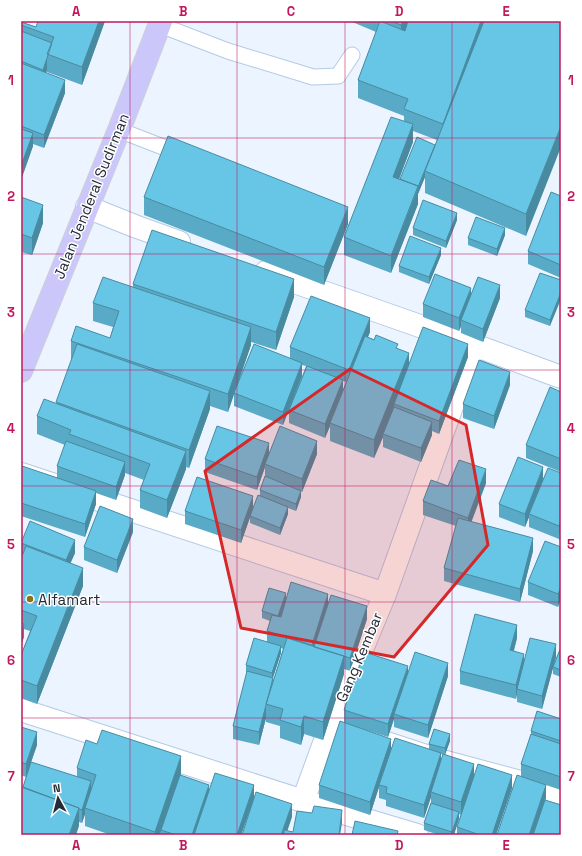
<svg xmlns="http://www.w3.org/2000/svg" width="582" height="856" font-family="'Space Grotesk',sans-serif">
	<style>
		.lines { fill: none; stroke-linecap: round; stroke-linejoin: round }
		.service-casing { stroke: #b4cae5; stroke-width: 17 }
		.minor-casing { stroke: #b4cae5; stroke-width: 24 }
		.trunk-casing { stroke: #cfd0d3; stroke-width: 24 }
		.service { stroke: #fff; stroke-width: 15 }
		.minor { stroke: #fff; stroke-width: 22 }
		.trunk { stroke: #cbc7fb; stroke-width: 22 }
		.wall { fill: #59aac6; fill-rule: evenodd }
		.shaded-wall { fill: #488ba1 }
		.building { fill: #67c6e6; stroke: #488ba1 }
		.marked { fill: #d62828; fill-opacity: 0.2; stroke: #d62828; stroke-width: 3; stroke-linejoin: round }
		.grid { fill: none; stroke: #c2185b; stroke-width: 1; stroke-opacity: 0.55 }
		.poi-dot { fill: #8b7316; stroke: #fff; stroke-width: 1.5 }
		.labels { text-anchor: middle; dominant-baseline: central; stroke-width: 3; stroke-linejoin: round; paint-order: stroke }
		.street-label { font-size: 15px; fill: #232b36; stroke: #fff }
		.poi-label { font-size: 15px; fill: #232b36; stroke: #fff; text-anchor: start }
		.neatline { fill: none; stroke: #c2185b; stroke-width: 1.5 }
		.grid-label { font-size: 13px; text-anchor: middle; font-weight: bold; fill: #c2185b }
	</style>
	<rect width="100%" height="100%" fill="#ebf4ff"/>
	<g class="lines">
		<defs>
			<path id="service" d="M160 25 228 51 313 77 338 76 352 55
				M119 130 181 154"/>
			<path id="minor" d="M87 207 137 227 179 242
				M266 272 474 345 385 594
				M474 345 561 377
				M21 474 385 594 331 724 303 801 21 710
				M362 735 435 759 561 793
				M303 801 417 835"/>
			<path id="trunk" d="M21 371 119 130 161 21"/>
		</defs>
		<use href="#service" class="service-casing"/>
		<use href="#minor" class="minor-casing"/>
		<use href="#trunk" class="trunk-casing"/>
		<use href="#service" class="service"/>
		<use href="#minor" class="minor"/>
		<use href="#trunk" class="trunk"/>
	</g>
	<path class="wall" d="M105 21 82 85 47 72V70L46 73 65 93 44 148 33 144V146L21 180V22L36 27Z
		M350 21H561L526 236 425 193V177L418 194V204L391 273 344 255V237L404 121V116L358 98V80L376 32ZM413 131 437 140 435 146 400 179H399L413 142Z
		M561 196V278L528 264V251Z
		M21 197 43 223 32 255 21 252Z
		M144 197 348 224 324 285 144 215Z
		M457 220 446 248 413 235V228Z
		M505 235 497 256 468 245V238Z
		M441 255 429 284 399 272V266Z
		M561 280 550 326 525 317V310Z
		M133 284 294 297 276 350 251 342V345L236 389 290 358V347L370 332 368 337 398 349 409 364 468 357 439 434 432 431V435L421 462 383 447V437L374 458 330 441V426L325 438 289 423V410L306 366 302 365V376L283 425 234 406V393L228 412 210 406V409L189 468 186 467V469L167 518 140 508V490L144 480 125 473V475L116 500 96 493V504L85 537 21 516V469L57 478V466L65 445 37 434V416L56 404 72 359H71V341L110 338 113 327 93 321V303L133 287ZM343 381 346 382 343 390Z
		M471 295 500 298 483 342 461 333V326L459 331 423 317V304Z
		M510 385 494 429 463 418V404Z
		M561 392V472L526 458V445Z
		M317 454 302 492 301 491V497L296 511 288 508V514L280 535 250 523V517L241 543 185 524V511L253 508 260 496V490L265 476V467L257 490 205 472V459L269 455Z
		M561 473V541L559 540V539L529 527V517L525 527 499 517V504L543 478Z
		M486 483 471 522 533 551 520 602 444 581V568L456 526 423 515V501L448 486Z
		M133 532 117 573 84 560V547Z
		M21 542 75 553 70 564 83 586 37 704 21 698V655L30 631 24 629V637L21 645V559L22 556H21Z
		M561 547 558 607 528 595V582Z
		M286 600 328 603 367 619 350 671 344 669V674L323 740 304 734 301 745 280 738V726L266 722V718L259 745 233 739V726L247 672H246V665L267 642V631L270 621 262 618V611ZM281 648 283 649 273 682V678L281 653Z
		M517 638 514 651 524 661 556 657 553 667 561 647V677L553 674V667L542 709 517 702V693L516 699 460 684V671Z
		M408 674 448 676 428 738 394 727V719L388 737 344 723V710Z
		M561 719V790L534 781 546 798 545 800 561 835 521 777V764L531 735V731Z
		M21 727 37 745 31 762 77 777V768L181 774 180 775 209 793 254 799 241 835H161V832L160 835H111L85 826V814L82 823 79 822V826L23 787 26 777 21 775Z
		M450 741 445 754 474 777 512 788 496 835H457V827L461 815 459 814 454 835H439L424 830V823L431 803V797L424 818 386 806V800L379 798V787L370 815 319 798V785L391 748 429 749V744ZM441 754 443 755 441 761Z"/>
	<path class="shaded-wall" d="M99 21H105L82 85V67Z
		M403 21H411L401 43V25Z
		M481 21H488L443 142V124Z
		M47 57V70L43 83V70Z
		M65 80V93L44 148V135Z
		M413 124V142L393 195V177Z
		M561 126V147L526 236V214Z
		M33 133V146L21 180V166Z
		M435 145 425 171V177L418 194V204L391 273V256Z
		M43 205V223L32 255V238Z
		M348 207V224L324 285V267Z
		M457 213V220L446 248V241Z
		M505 228V235L497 256V249Z
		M441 248V255L429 284V277Z
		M294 279V297L276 350V332Z
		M500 285V298L483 342V329Z
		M471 288V301L461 320V326L459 331V318Z
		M561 292V299L550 326V320Z
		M370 318V332L349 383V370Z
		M251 327V345L228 412V394Z
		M468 344V357L439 434V421Z
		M409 353V371L394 404V410L383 434V437L374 458V440Z
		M302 363V376L283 425V412Z
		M510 372V385L494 429V416Z
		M343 380V393L330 423V426L325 438V424Z
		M210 391V409L189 468V450Z
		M432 422V435L421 462V448Z
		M317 441V454L302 492V479Z
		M269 443V456L265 464V467L257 490V477Z
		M186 451V469L167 518V500Z
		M125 462V475L116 500V487Z
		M543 467V480L529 514V517L525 527V514Z
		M486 469V483L468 531V518Z
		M96 491V504L85 537V524Z
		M301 491V497L296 511V504Z
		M253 496V509L241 543V530Z
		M288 507V514L280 535V528Z
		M133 519V532L117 573V560Z
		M561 520V533H559V526Z
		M533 538V551L520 602V589Z
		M75 540V553L66 573V560Z
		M83 568V586L37 704V686Z
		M561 586V599L558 607V594Z
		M286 593V600L278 624V617Z
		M328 594V607L312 658V645Z
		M367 606V619L350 671V658Z
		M24 624V637L21 645V632Z
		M517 625V638L510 663V650Z
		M556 644V657L542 709V696Z
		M281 646V653L272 680V673Z
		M524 654V667L517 689V693L516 699V685Z
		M344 656V674L323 740V722Z
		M448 663V676L428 738V725Z
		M408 666V679L394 714V719L388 737V724Z
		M266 705V718L259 745V732Z
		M304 716V734L301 745V727Z
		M37 732V745L26 777V764Z
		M450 734V741L445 755V748Z
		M391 739V752L379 785V787L370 815V802Z
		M441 753V766L431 792V797L424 818V805Z
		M181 756V774L162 830H161L160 835H155V832Z
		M474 764V777L461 815V802Z
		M512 775V788L496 835H492Z
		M91 781V794L85 808V814L82 823V810Z
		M209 785V798L196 835H192Z
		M254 785V799L241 835H237Z
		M546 785V798L534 835H529Z
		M292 804V817L286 835H281Z
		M79 808V826L76 835H69Z
		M342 810V823L340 835H339Z
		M459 812V819L454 835H452V832Z"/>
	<path class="building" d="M38 21H99L82 67 47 54 54 37 21 25V22L36 27Z
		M380 21 405 31 408 21H481L443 124 404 109 408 99 358 80Z
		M391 21H403L401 25Z
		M484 21H561V126L526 214 425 171Z
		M21 31 52 43 43 70 21 61Z
		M21 63 65 80 44 135 21 126Z
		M391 117 413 124 393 177 418 186 391 256 344 237Z
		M21 129 33 133 21 166Z
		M168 136 348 207 324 267 144 197Z
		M417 137 435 145 418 187V186L400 179Z
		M551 192 561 196V265L528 251Z
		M21 197 43 205 32 238 21 234Z
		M423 200 457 213 446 241 413 228Z
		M476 217 505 228 497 249 468 238Z
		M152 230 294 279 276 332 133 284Z
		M410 236 441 248 429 277 399 266Z
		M540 273 561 280V292L550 320 525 310Z
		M435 274 471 288 459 318 423 304Z
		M103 277 251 327 228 394 71 341 76 326 110 338 119 311 93 303Z
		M478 277 500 285 483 329 461 320Z
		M311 296 370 318 349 370 290 347Z
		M423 327 468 344 439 421 394 404Z
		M376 335 398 344 396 348 409 353 374 440 330 423 365 336 374 340Z
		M77 344 210 391 189 450 56 402Z
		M254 344 302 363 283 412 234 393Z
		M479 360 510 372 494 416 463 404Z
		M307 366 343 380 325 424 289 410Z
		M550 387 561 392V459L526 445Z
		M44 399 186 451 167 500 140 490 150 464 69 434 71 430 37 416Z
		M394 407 432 422 421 448 383 434Z
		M217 426 269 443 257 477 205 459Z
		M280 426 317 441 302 479 265 464Z
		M66 441 125 462 116 487 57 466Z
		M518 457 543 467 525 514 499 504Z
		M459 460 486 469 468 518 423 501 431 480 448 486Z
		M22 466 96 491 85 524 21 503V469Z
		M548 468 561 473V520L559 526 529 514Z
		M265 476 301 491 296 504 260 490Z
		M197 477 253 496 241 530 185 511Z
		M258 495 288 507 280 528 250 516Z
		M100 506 133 519 117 560 84 547Z
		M458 518 533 538 520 589 444 568Z
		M30 521 75 540 66 560 21 543Z
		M561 526V534L559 533Z
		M545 541 561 547V586L558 594 528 582Z
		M26 546 83 568 37 686 21 680V655L37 616 21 610V559Z
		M291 582 328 594 312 645 267 631 272 615 281 617Z
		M269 588 286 593 278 616 262 611Z
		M331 595 367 606 350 658 314 647Z
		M475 614 517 625 510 650 524 654 516 685 460 671Z
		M21 623 24 624 21 632Z
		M254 638 281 646 272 673 246 665Z
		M287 638 344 656 323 722 304 716 301 727 280 720 283 709 266 704Z
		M530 638 556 644 542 696 517 689Z
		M561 647V670L553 667Z
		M364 652 408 666 388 724 344 710Z
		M415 652 448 663 428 725 394 714Z
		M247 671 273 678 259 732 233 726Z
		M537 711 561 719V741L531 731Z
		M340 721 391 739 370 802 319 785Z
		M21 727 37 732 26 764 21 762Z
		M434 729 450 734 445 748 429 744Z
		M102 730 181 756 155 832 85 808 96 775 77 768 86 740 97 744Z
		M531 734 561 744V777L521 764Z
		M395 738 441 753 424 805 386 793 387 787 379 785Z
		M443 754 474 764 461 802 431 792Z
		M31 762 91 781 82 810 79 809V808L23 787Z
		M478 764 512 775 492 835H480L457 827Z
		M215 773 254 785 237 835H194Z
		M180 775 209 785 192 835H176L161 830Z
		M517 775 546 785 529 835H497Z
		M21 787 79 808 69 835H21Z
		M256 792 292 804 281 835H242Z
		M545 800 561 805V835H533Z
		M431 803 459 812 452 832 424 823Z
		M314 806 342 810 339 835H284V830L293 832 297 811 312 813Z
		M355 821 398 831 397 835H352Z"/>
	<path class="marked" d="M350 369 466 425 488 545 394 657 241 628 205 471Z"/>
	<path class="grid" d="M130 21V835M237 21V835M345 21V835M452 21V835M21 138H561M21 254H561M21 370H561M21 486H561M21 602H561M21 718H561"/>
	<circle class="poi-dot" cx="30" cy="599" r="4"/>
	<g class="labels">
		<g class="street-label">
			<text transform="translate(91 196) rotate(-68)">Jalan Jenderal Sudirman</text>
			<text transform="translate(359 657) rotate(-67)">Gang Kembar</text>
		</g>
		<g class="poi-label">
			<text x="38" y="599">Alfamart</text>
		</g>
	</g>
	<rect width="582" height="856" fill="none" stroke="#ffffff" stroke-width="44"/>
	<g transform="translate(58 798) rotate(353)" stroke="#ffffff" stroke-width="3" paint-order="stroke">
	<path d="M0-3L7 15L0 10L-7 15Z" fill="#232b36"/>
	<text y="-6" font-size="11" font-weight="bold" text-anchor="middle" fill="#232b36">N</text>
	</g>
	<rect x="22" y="22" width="538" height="812" class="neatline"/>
	<g class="grid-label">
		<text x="76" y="16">A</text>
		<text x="183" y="16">B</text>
		<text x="291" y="16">C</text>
		<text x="399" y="16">D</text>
		<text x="506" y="16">E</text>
		<text x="11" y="85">1</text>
		<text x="571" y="85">1</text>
		<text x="11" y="201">2</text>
		<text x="571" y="201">2</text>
		<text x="11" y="317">3</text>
		<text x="571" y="317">3</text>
		<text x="11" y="433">4</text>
		<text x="571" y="433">4</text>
		<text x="11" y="549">5</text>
		<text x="571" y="549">5</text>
		<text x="11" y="665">6</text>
		<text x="571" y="665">6</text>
		<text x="11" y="781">7</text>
		<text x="571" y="781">7</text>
		<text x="76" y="850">A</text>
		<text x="183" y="850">B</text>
		<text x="291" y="850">C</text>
		<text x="399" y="850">D</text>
		<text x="506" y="850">E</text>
	</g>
</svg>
